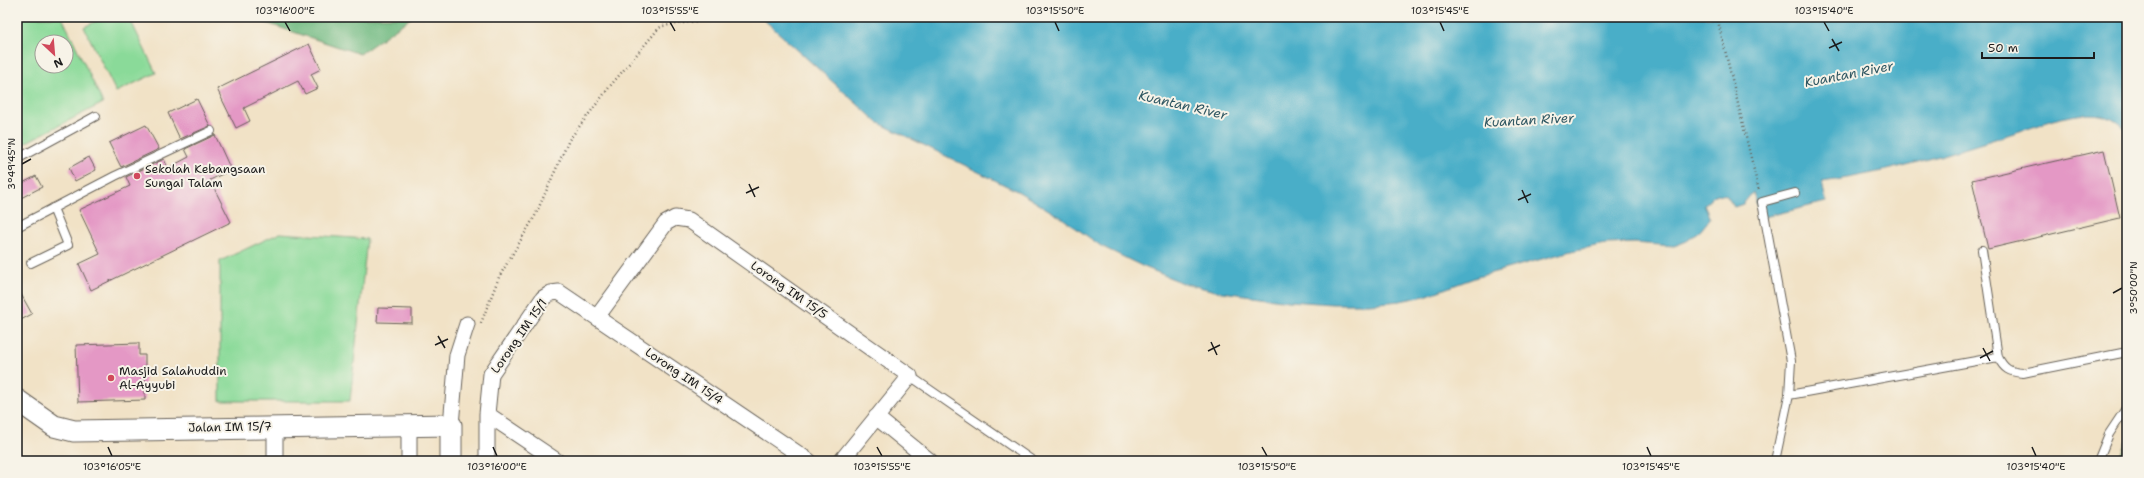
<svg xmlns="http://www.w3.org/2000/svg" width="2144" height="478" font-family="'Shantell Sans',sans-serif">
	<style>
		.green { fill: #8ada99; stroke: #537b5a; fill-rule: evenodd }
		.forest { fill: #6fba81; stroke: #466b4e }
		.water { fill: #48aec8; stroke: #326572 }
		.building { fill: #e498c5 }
		.lines { fill: none; stroke-linecap: round; stroke-linejoin: round }
		.lane-casing { stroke: #676158; stroke-width: 10 }
		.street-casing { stroke: #676158; stroke-width: 17 }
		.secondary-casing { stroke: #676158; stroke-width: 23 }
		.path { stroke: #676158; stroke-width: 2.5; stroke-dasharray: 1 3; stroke-linecap: butt }
		.lane { stroke: #fff; stroke-width: 8 }
		.street { stroke: #fff; stroke-width: 15 }
		.secondary { stroke: #fff; stroke-width: 21 }
		.ticks { fill: none; stroke: #1c1c1c; stroke-width: 1.5 }
		.poi-dot { fill: #d1495b; stroke: #f7f3e8; stroke-width: 1.5 }
		.labels { text-anchor: middle; dominant-baseline: central; stroke-width: 4; stroke-linejoin: round; paint-order: stroke }
		.poi-label { font-size: 12px; fill: #1c1c1c; stroke: #f7f3e8; text-anchor: start }
		.street-label { font-size: 12px; fill: #1c1c1c; stroke: #f7f3e8 }
		.water-label { font-size: 13px; font-style: italic; fill: #2e5661; stroke: #f7f3e8 }
		.neatline { fill: none; stroke: #1c1c1c; stroke-width: 1.5 }
		.ticks-label { font-size: 10px; text-anchor: middle; fill: #1c1c1c }
	</style>
	<rect width="100%" height="100%" fill="#f7f3e8"/>
	<filter id="ink" filterUnits="userSpaceOnUse"><feTurbulence type="fractalNoise" baseFrequency=".025" numOctaves="2"/><feDisplacementMap in="SourceGraphic" scale="8" xChannelSelector="R" yChannelSelector="G"/><feConvolveMatrix kernelMatrix="1 2 1 2 8 2 1 2 1" color-interpolation-filters="sRGB"/></filter>
	<filter id="wash" filterUnits="userSpaceOnUse"><feTurbulence type="fractalNoise" baseFrequency=".012" numOctaves="4" result="noise"/><feDisplacementMap in="SourceGraphic" scale="16" xChannelSelector="R" yChannelSelector="G"/><feGaussianBlur stdDeviation="0.9" result="paint"/><feColorMatrix in="noise" values="0 0 0 0 0 0 0 0 0 0 0 0 0 0 0 0 0 1.4 0 .05"/><feComposite in="paint" operator="in"/></filter>
	<g filter="url(#wash)">
		<rect width="100%" height="100%" fill="#f1e2c6"/>
		<path class="green" d="M17 17H62L103 103 17 147ZM42 42H66V66H42Z
			M105 17H129L156 73 116 92 84 27Z
			M280 233 367 239 350 401H220V261Z"/>
		<path class="forest" d="M248 17H412L360 54Z
			M2127 439V461H2118Z"/>
		<path class="water" d="M761 17H2127V132C2109 109 2086 113 2060 118 1982 143 1903 171 1822 182L1826 202 1760 218 1753 192 1743 204 1734 207 1726 195 1716 194 1704 205 1710 219 1700 231 1687 241 1674 246 1634 243 1606 244 1571 251 1477 277 1425 296 1400 301 1369 304H1333L1289 301 1215 291 1183 283 1142 266 1101 246 1062 218 1019 192 877 122Z"/>
		<g id="blocks">
			<path class="building" d="M309 44 321 69 311 74 318 88 305 94 298 81 244 108 250 121 236 128 217 89Z
				M197 99 210 126 180 139 168 113Z
				M146 125 159 149 121 167 109 143Z
				M215 135 231 170 210 180 231 222 91 290 79 264 100 254 79 210 130 186 126 177 164 159 168 168 189 157 185 149Z
				M2104 150 2120 218 1988 249 1972 180Z
				M89 157 96 170 75 181 69 168Z
				M36 176 42 187 17 200V186Z
				M17 287 32 314 17 322Z
				M378 308 412 309V323L377 322Z
				M139 343V355H145V400L78 402 76 345Z"/>
		</g>
	</g>
	<g filter="url(#ink)">
		<use href="#blocks" fill-opacity="0" stroke="#676158" stroke-width="1"/>
		<g class="lines">
			<defs>
				<path id="lane" d="M17 159 96 116
					M17 227 115 176 211 131
					M1982 250 1998 357C2004 369 2009 372 2023 373L2127 352
					M31 263 68 245 53 208
					M910 376 1033 461
					M1789 395 1998 357
					M1775 461 1789 395 1791 361 1762 202 1795 193
					M2098 461 2109 434 2127 407"/>
				<path id="street" d="M597 317 666 223 675 218 689 220 910 376 841 461
					M487 414 557 461
					M876 417 930 461
					M409 425V461
					M451 425 457 355 467 324
					M275 426V461
					M487 461V414L491 374 543 298 551 293 559 292 809 461"/>
				<path id="secondary" d="M17 400 54 426 74 431 451 425V461"/>
			</defs>
			<use href="#lane" class="lane-casing"/>
			<use href="#street" class="street-casing"/>
			<use href="#secondary" class="secondary-casing"/>
			<path class="path" d="M1717 17 1759 191
				M481 323 499 277 535 216 569 140 611 85 659 28 663 26 696 21 703 17"/>
			<use href="#lane" class="lane"/>
			<use href="#street" class="street"/>
			<use href="#secondary" class="secondary"/>
		</g>
	</g>
	<path class="ticks" d="M285 22 290 31M670 22 675 31M1055 22 1059 31M1440 22 1444 31M1824 22 1829 31M1832 39 1839 51M1829 48 1842 42M22 164 31 159M749 184 755 197M1522 190 1528 203M746 193 759 187M1518 200 1531 194M2113 293 2122 288M438 336 445 348M1211 342 1217 355M435 345 448 339M1983 348 1990 361M1208 351 1220 345M1980 358 1993 351M108 447 112 456M493 447 497 456M877 447 882 456M1262 447 1267 456M1647 447 1651 456M2032 447 2036 456"/>
	<g class="poi-dot">
		<circle cx="137" cy="176" r="4"/>
		<circle cx="111" cy="378" r="4"/>
	</g>
	<g class="labels">
		<g class="poi-label">
			<text x="145" y="169">Sekolah Kebangsaan<tspan x="145" dy="14">Sungai Talam</tspan></text>
			<text x="119" y="371">Masjid Salahuddin<tspan x="119" dy="14">Al-Ayyubi</tspan></text>
		</g>
		<g class="street-label">
			<text transform="translate(789 290) rotate(35)">Lorong IM 15/5</text>
			<text transform="translate(519 336) rotate(-55)">Lorong IM 15/1</text>
			<text transform="translate(684 376) rotate(34)">Lorong IM 15/4</text>
			<text transform="translate(230 427) rotate(-1)">Jalan IM 15/7</text>
		</g>
		<g class="water-label">
			<text transform="translate(1849 74) rotate(-11)">Kuantan River</text>
			<text transform="translate(1183 105) rotate(13)">Kuantan River</text>
			<text transform="translate(1529 120) rotate(-3)">Kuantan River</text>
		</g>
	</g>
	<rect width="2144" height="478" fill="none" stroke="#f7f3e8" stroke-width="44"/>
	<g transform="translate(54 54) rotate(154)"><circle r="19" fill="#f7f3e8" stroke="#9f9d96"/>
	<path d="M0-3L7 15L0 10L-7 15Z" fill="#d1495b"/>
	<text y="-6" font-size="11" font-weight="bold" text-anchor="middle" fill="#1c1c1c">N</text>
	</g>
	<path d="M1982 52v6h112v-6" fill="none" stroke="#1c1c1c" stroke-width="2"/>
	<text x="1988" y="52" font-size="12" fill="#1c1c1c" stroke="#f7f3e8" stroke-width="3" paint-order="stroke">50 m</text>
	<rect x="22" y="22" width="2100" height="434" class="neatline"/>
	<g class="ticks-label">
		<text x="285" y="14">103°16'00"E</text>
		<text x="670" y="14">103°15'55"E</text>
		<text x="1055" y="14">103°15'50"E</text>
		<text x="1440" y="14">103°15'45"E</text>
		<text x="1824" y="14">103°15'40"E</text>
		<text transform="translate(11 164) rotate(-90)" y="4">3°49'45"N</text>
		<text transform="translate(2133 288) rotate(-90)" y="4">3°50'00"N</text>
		<text x="112" y="470">103°16'05"E</text>
		<text x="497" y="470">103°16'00"E</text>
		<text x="882" y="470">103°15'55"E</text>
		<text x="1267" y="470">103°15'50"E</text>
		<text x="1651" y="470">103°15'45"E</text>
		<text x="2036" y="470">103°15'40"E</text>
	</g>
</svg>
